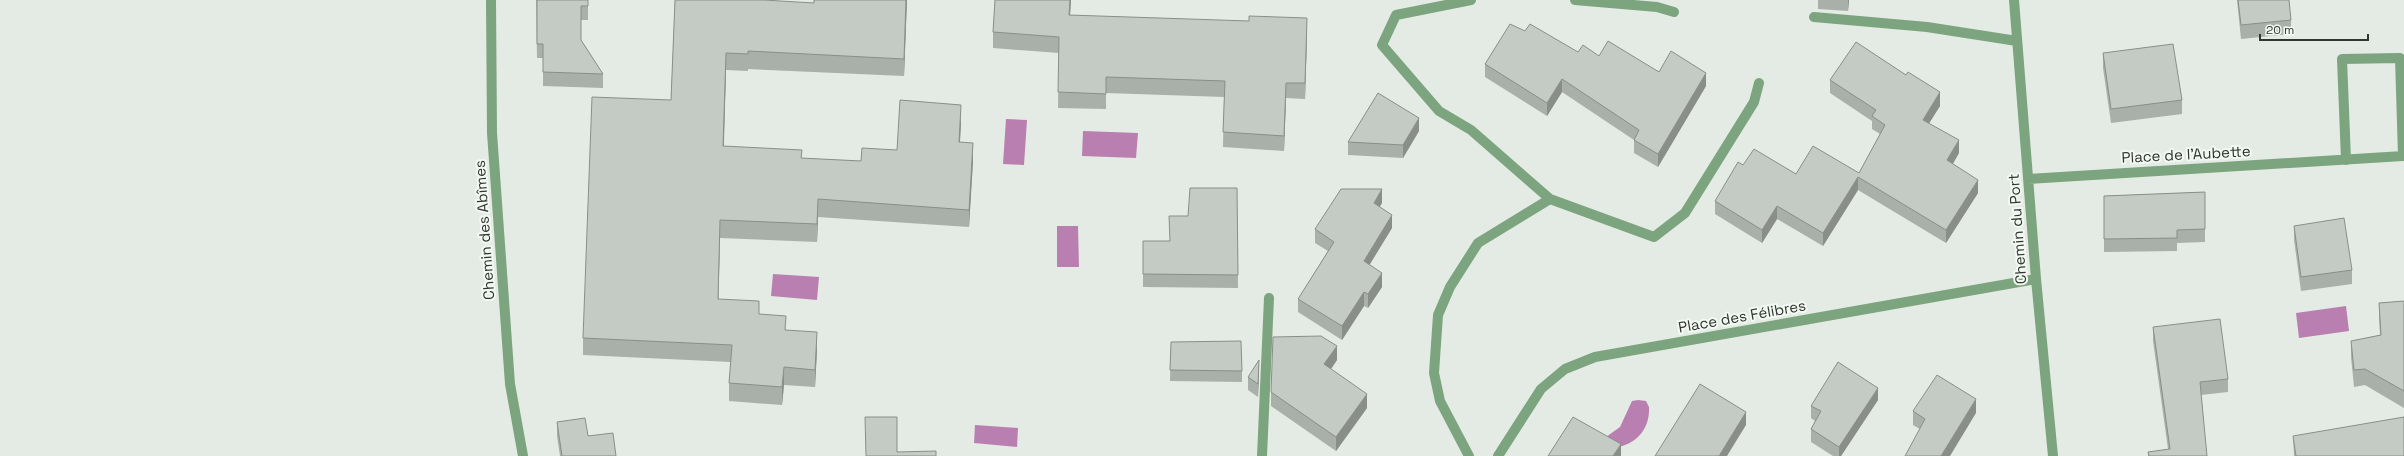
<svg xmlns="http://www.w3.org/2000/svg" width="2404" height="456" font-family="'Space Grotesk',sans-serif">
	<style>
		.water { fill: #b97fb0 }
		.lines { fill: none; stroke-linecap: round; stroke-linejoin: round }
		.street { stroke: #7ca47e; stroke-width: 10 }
		.wall { fill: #a9afa9 }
		.shaded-wall { fill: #898e89 }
		.building { fill: #c4cbc4; stroke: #898e89 }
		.labels { text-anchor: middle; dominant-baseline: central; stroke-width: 4; stroke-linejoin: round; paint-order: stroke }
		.street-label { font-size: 15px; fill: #323532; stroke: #f1f9f1 }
	</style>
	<rect width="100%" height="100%" fill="#e4ebe4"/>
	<path class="water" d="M1006 119 1027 120 1024 165 1003 164Z
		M1083 131 1138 133 1136 158 1082 156Z
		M1057 226H1078L1079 267H1057Z
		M773 274 819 277 817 300 771 296Z
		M2346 306 2349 331 2299 338 2296 313Z
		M1638 400 1646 401 1649 407C1650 427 1639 442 1619 447L1606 437 1620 427 1632 401Z
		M975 425 1018 428 1017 447 974 443Z"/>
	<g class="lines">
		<path class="street" d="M491 0 492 133 510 384 523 456
			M1471 0 1396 15 1382 45 1439 111 1471 130 1550 199 1654 237 1685 213 1754 102 1759 83
			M1575 0 1657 7 1674 12
			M2014 0 2036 279 2053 456
			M1814 17 1927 27 2017 41
			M2028 179 2403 156 2400 58 2342 59 2346 160
			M1262 456 1269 298
			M1469 456 1440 401 1434 373 1438 315 1450 287 1478 243 1550 199
			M1498 456 1541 389 1565 369 1595 357 2036 279"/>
	</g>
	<path class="wall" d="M536 0H588V20H581V40L603 74V88L543 86V58H537Z
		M675 0 814 3V0H907L904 76 748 69V71L726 70 724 146 802 158 861 161 897 150 961 122 960 142 973 161 969 227 818 217 817 242 720 238 718 299 759 314 786 330 817 350 815 387 784 385 782 405 729 401V383L731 362 583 355V338L671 100Z
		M995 0H1071L1070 15 1307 33 1305 99 1286 98 1284 151 1223 147 1224 97 1106 93V109L1058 108 1059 53 993 48V32Z
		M1818 0H1849L1848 11 1818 9Z
		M2237 0H2289L2291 20V34L2241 39Z
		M1525 31 1578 52 1599 56 1659 72 1706 86 1658 167 1634 153V140L1562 92 1547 116 1485 77V64Z
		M2103 53 2182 100V114L2111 123 2103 68Z
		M1830 80 1940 106 1929 123 1959 153 1953 164 1978 193 1946 243 1858 190 1823 246 1777 219 1762 243 1715 214V201L1743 165 1796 174 1859 173 1880 134 1872 129V121L1830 93Z
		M1419 131 1403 158 1348 155V142Z
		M1237 188 1238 288 1143 287V241H1169L1188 216Z
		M2205 192V242L2177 243V251L2104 252V196Z
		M1382 203 1379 207 1392 228 1369 265 1382 287 1368 308 1364 306 1342 340 1298 312V299L1328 251 1315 243V229Z
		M2294 226 2352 270V284L2301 291 2294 240Z
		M2404 301V408L2365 385 2354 387 2351 357V341L2380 335 2379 319V303Z
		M2153 327 2228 379V392L2201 395 2207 456H2148V452L2168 449 2153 341Z
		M1171 342 1242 371V382L1170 381Z
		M1337 360 1331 369 1367 408 1336 451 1271 406V392Z
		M1259 373 1258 397 1248 390V377Z
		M1878 400 1841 456H1833L1811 442V429L1815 421 1811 418V406Z
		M1913 411 1976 413 1920 429 1913 425Z
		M557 422 588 436 616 456H560L557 436Z
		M2293 436 2404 456H2294Z"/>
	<path class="shaded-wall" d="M906 0H907L904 76V59Z
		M1070 0H1071L1069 31V15Z
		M1848 0H1849L1848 11Z
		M1307 18V33L1305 99V83Z
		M726 53V70L723 164V146Z
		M1706 73V86L1658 167V154Z
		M1562 79V92L1547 116V103Z
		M1286 83V98L1284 151V136Z
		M1940 92V106L1923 133V120Z
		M961 105V122L959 159V142Z
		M1419 118V131L1403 158V145Z
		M1959 140V153L1947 173V160Z
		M973 143V161L969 227V210Z
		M1858 177V190L1823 246V233Z
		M1978 180V193L1946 243V230Z
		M1382 189V203L1374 217V203Z
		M818 199V217L817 242V224Z
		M1777 206V219L1762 243V230Z
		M1392 215V228L1364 274V261Z
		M720 220V238L718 316V299Z
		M1382 273V287L1368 308V294Z
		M1364 292V306L1342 340V326Z
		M817 332V350L815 387V370Z
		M1337 346V360L1324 379V364Z
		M1259 360V373L1258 397V384Z
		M784 367V385L782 405V387Z
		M1878 388V400L1841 456H1839V447Z
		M1367 394V408L1336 451V437Z
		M1976 399V413L1950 456H1941Z
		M1746 412V425L1727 456H1719Z
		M1621 444V456H1613Z"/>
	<path class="building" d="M537 0H588V6H581V40L603 74 543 72V44H537Z
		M675 0H764L814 3V0H906L904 59 748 51V54L726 53 723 146 802 150 801 158 861 161 862 148 897 150 900 100 961 105 959 142 973 143 969 210 818 199 817 224 720 220 718 299 759 301V314L786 316 785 330 817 332 815 370 784 367 782 387 729 383 732 345 583 338 592 97 671 100Z
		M995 0H1070L1069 15 1249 21V16L1307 18 1305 83H1286L1284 136 1223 132 1225 81 1106 77V94L1058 92 1059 37 993 32Z
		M2238 0H2289L2291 20 2241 25Z
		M1510 24 1525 31 1530 24 1578 52 1583 45 1599 56 1608 41 1659 72 1671 51 1706 73 1658 154 1634 140 1639 130 1562 79 1547 103 1485 64Z
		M1856 42 1906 75 1908 72 1940 92 1923 120 1959 140 1947 160 1978 180 1946 230 1858 177 1823 233 1777 206 1762 230 1715 201 1738 162 1743 165 1754 149 1796 174 1813 146 1859 173 1885 125 1872 116 1876 110 1830 80Z
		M2173 44 2182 100 2111 109 2103 53Z
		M1378 93 1419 118 1403 145 1348 142Z
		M1190 188H1237L1238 275 1143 274V241H1170L1169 216H1188Z
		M1341 189H1382L1374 203 1392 215 1364 261 1382 273 1368 294 1364 292 1342 326 1298 299 1334 242 1315 229Z
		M2205 192V229L2177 230V238L2104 239V196Z
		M2344 218 2352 270 2301 277 2294 226Z
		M2404 301V391L2365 369 2354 370 2351 341 2381 335 2379 303Z
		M2220 319 2228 379 2200 382 2207 456H2149L2148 452 2170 449 2153 327Z
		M1321 336 1337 346 1324 364 1367 394 1336 437 1271 392 1273 337Z
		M1241 341 1242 371 1170 370 1171 342Z
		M1259 360 1258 384 1248 377Z
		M1838 362 1878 388 1839 447 1811 429 1821 411 1811 406Z
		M1937 375 1976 399 1941 456H1905L1925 419 1913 411Z
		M1700 384 1746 412 1719 456H1655Z
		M865 417H897V452L936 451V456H866Z
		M1573 417 1621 444 1613 456H1548Z
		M2404 417V456H2296L2293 436Z
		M585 418 588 436 613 433 616 456H562L557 422Z"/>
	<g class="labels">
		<g class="street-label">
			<text transform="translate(2186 154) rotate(-3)">Place de l'Aubette</text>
			<text transform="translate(2017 229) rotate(-94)">Chemin du Port</text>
			<text transform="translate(484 230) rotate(-94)">Chemin des Abîmes</text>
			<text transform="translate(1742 316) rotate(-10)">Place des Félibres</text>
		</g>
	</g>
	<path d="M2260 34v6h108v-6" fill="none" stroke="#323532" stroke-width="2"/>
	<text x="2266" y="34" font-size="12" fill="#323532" stroke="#f1f9f1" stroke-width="3" paint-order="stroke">20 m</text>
</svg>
